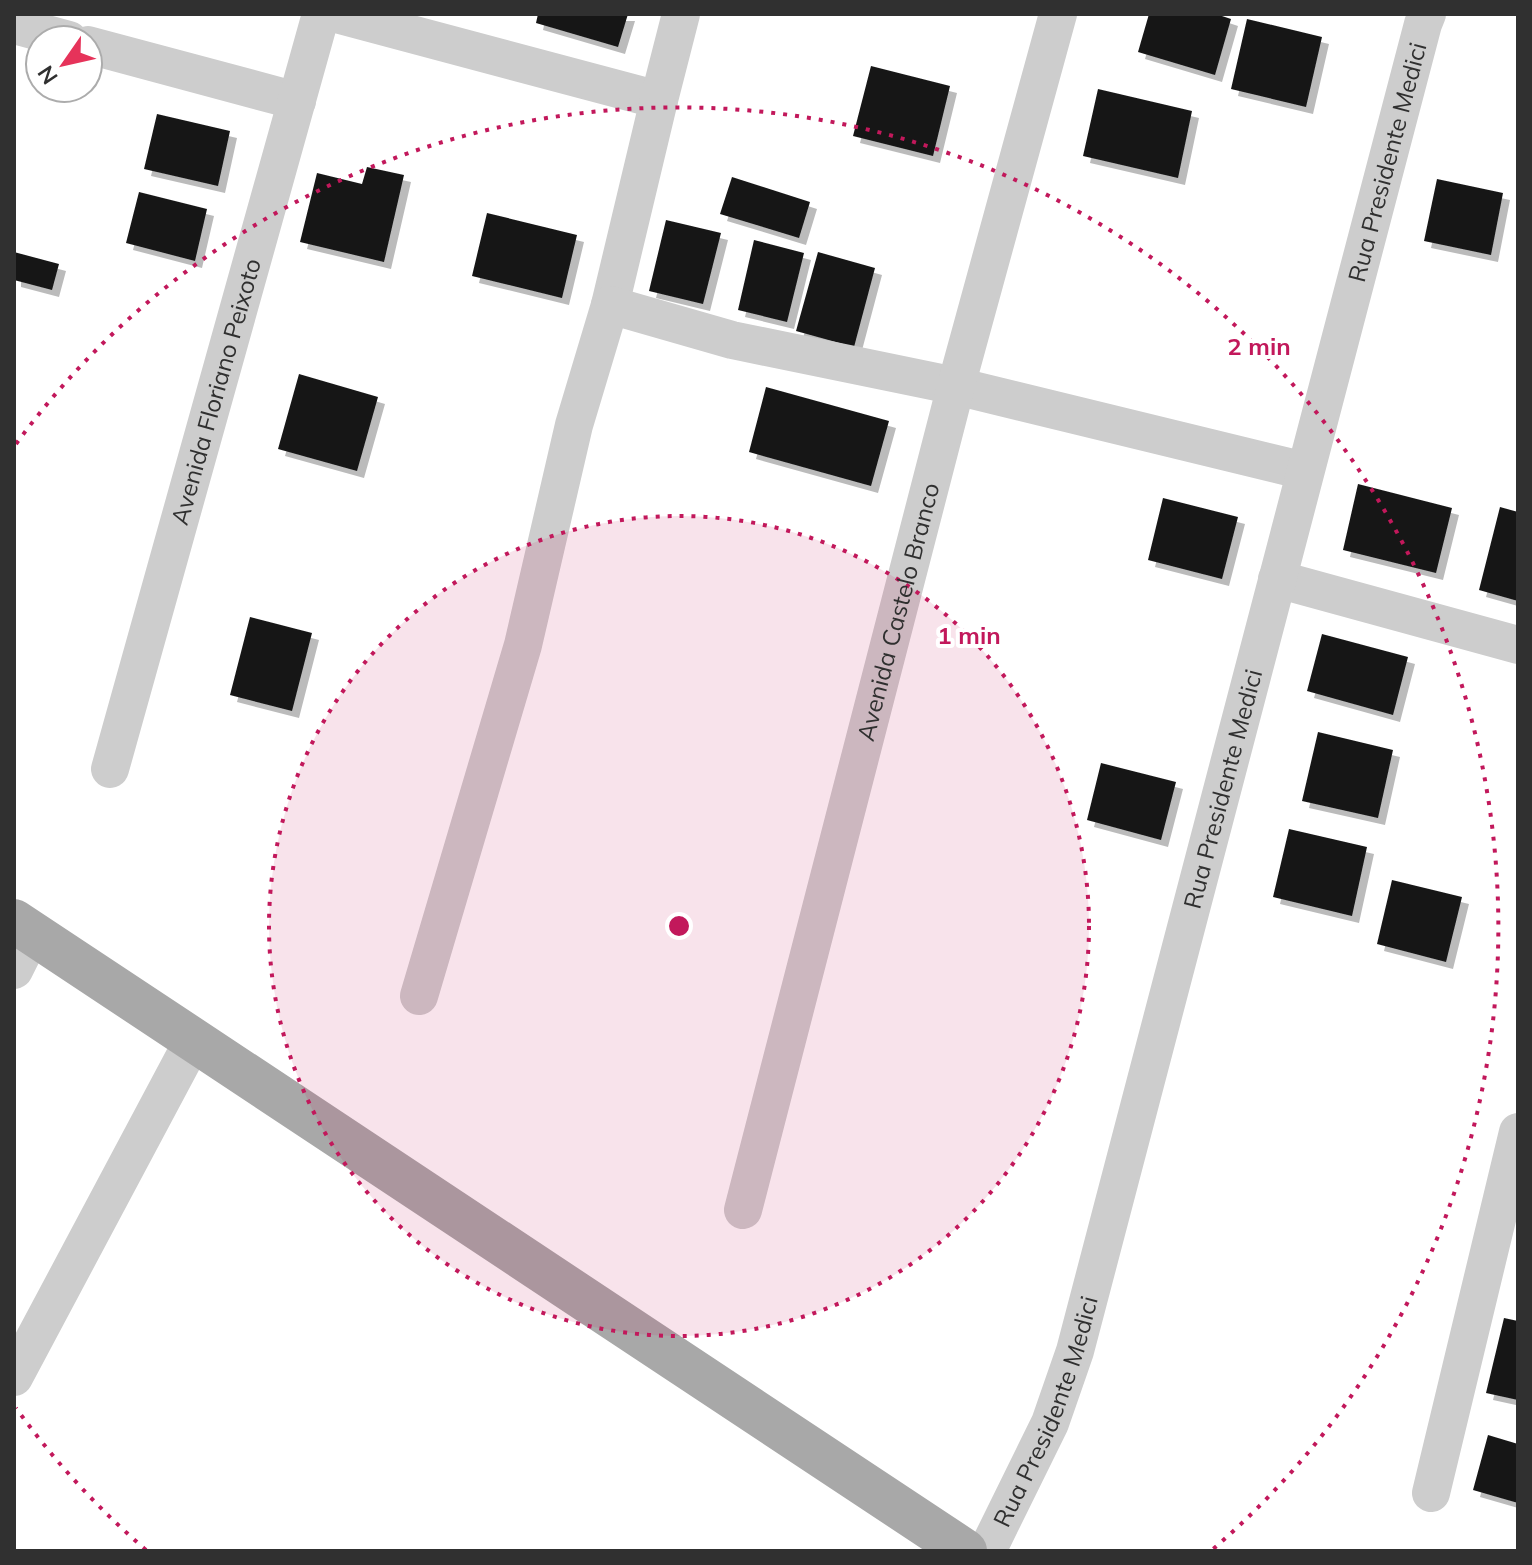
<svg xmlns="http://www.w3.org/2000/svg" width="1532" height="1565" font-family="Mulish,sans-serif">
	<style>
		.building { fill: #171717; filter: url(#shadow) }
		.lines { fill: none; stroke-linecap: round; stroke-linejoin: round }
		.minor { stroke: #cdcdcd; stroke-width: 38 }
		.primary { stroke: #a8a8a8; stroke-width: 44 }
		.ring { fill: none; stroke: #c2185b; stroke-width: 4; stroke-dasharray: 4 8 }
		.labels { text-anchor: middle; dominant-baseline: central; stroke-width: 8; stroke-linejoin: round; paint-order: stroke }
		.street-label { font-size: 24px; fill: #303030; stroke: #fff }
		.centre { fill: #c2185b; stroke: #fff; stroke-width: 4 }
		.ring-label { font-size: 24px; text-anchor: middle; font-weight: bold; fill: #c2185b; stroke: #fff; stroke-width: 8; stroke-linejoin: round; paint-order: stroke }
	</style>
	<defs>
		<filter id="shadow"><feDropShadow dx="7" dy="7" stdDeviation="0" flood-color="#0004"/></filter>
	</defs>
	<rect width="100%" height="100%" fill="#fff"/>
	<path class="building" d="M538 14H628L618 47 536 23Z
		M1149 14H1216L1231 19 1215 75 1138 52Z
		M1247 19 1322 37 1306 107 1231 89Z
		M871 66 950 86 933 156 853 136Z
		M1098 89 1192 111 1178 178 1083 156Z
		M157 114 230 131 218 186 144 169Z
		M367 167 404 175 384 262 300 242 317 173 362 184Z
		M732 177 810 202 799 238 720 214Z
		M1437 179 1503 193 1491 255 1424 241Z
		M139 192 207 209 195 261 126 243Z
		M487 213 577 235 562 298 472 276Z
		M666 220 721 233 703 304 649 291Z
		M754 240 804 253 787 322 738 310Z
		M14 252 59 264 52 290 14 280Z
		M818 252 875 268 854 347 796 331Z
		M299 374 378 397 357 471 278 449Z
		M766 387 889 421 871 486 749 452Z
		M1358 484 1452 508 1436 573 1343 550Z
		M1163 498 1238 517 1222 579 1148 560Z
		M1500 507 1518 512V601L1479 590Z
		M250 617 312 633 292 711 230 695Z
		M1322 634 1408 657 1393 715 1307 691Z
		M1318 732 1393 750 1378 818 1302 801Z
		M1101 763 1176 782 1161 840 1087 820Z
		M1289 829 1367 847 1352 916 1273 897Z
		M1392 880 1462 897 1446 962 1377 944Z
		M1504 1318 1518 1321V1400L1486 1393Z
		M1488 1435 1518 1444V1503L1473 1490Z"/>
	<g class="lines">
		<g class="minor">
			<path d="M336 14 659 100"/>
			<path d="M14 25 69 40"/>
			<path d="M88 45 297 101"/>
			<path d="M610 305 659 100 681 14"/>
			<path d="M1277 579 1518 645"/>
			<path id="s1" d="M110 769 321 14"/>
			<path d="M14 970 33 932"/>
			<path d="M419 996 523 645 574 425 610 305 732 340 956 386 1305 471"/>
			<path id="s2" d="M743 1210 956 386 1058 14"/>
			<path d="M14 1377 194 1039"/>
			<path d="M1431 1493 1518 1132"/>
			<path id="s3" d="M987 1551 1050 1423 1075 1351 1423 24 1427 14"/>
		</g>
		<path class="primary" d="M14 921 965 1551"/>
	</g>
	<circle cx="679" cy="926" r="410" fill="#c2185b" fill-opacity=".12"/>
	<g class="ring">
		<circle cx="679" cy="926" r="410"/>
		<path d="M146 1550A820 820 0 0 1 16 1408M16 444A820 820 0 1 1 1212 1550"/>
	</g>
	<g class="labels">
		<g class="street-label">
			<text stroke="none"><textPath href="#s3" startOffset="1448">Rua Presidente Medici</textPath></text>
			<text stroke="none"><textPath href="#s1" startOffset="392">Avenida Floriano Peixoto</textPath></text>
			<text stroke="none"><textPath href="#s2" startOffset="618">Avenida Castelo Branco</textPath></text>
			<text stroke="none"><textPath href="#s3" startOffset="800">Rua Presidente Medici</textPath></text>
			<text stroke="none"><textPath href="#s3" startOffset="152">Rua Presidente Medici</textPath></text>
		</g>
	</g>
	<circle cx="679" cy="926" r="12" class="centre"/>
	<g class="ring-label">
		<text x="1259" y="355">2 min</text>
		<text x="969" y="644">1 min</text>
	</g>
	<rect width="1532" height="1565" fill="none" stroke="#303030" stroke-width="32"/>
	<g transform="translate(64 64) rotate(236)"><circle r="38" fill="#ffffff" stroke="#acacac" stroke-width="2"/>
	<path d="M0-6L14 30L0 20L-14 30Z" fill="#e6335a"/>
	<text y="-12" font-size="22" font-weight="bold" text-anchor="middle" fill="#303030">N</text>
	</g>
</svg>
